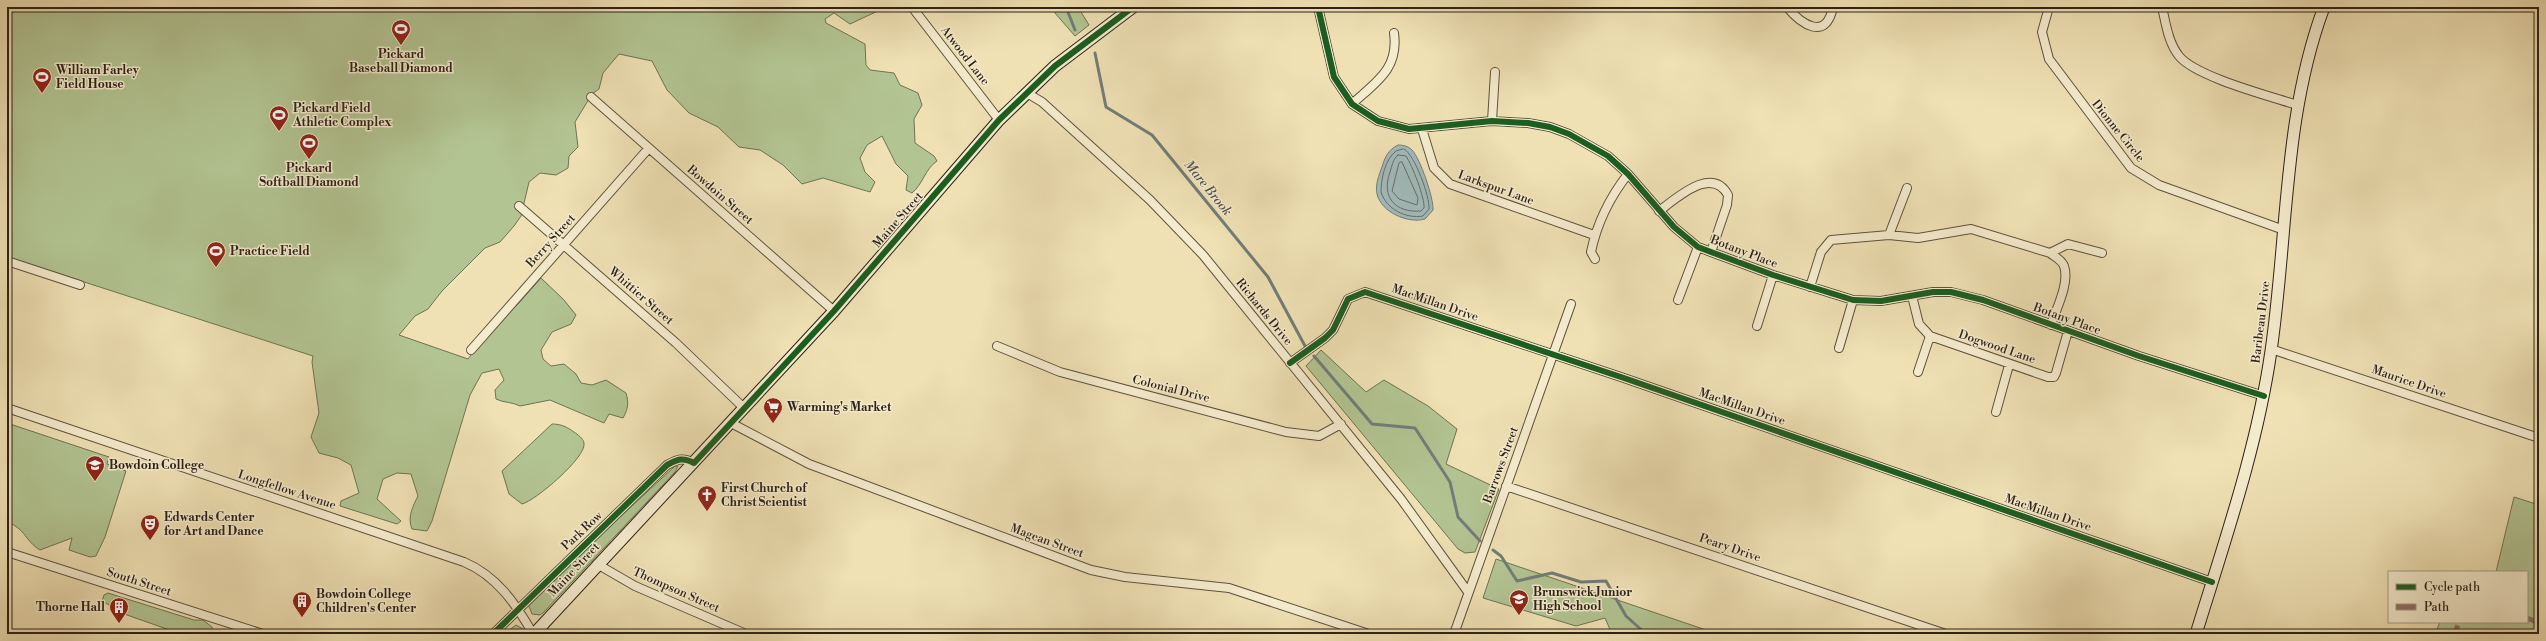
<svg xmlns="http://www.w3.org/2000/svg" width="2546" height="641" font-family="'Libre Bodoni',serif">
	<style>
		.green { fill: #b2c492; stroke: #6f7354 }
		.water { fill: #a1baba; stroke: #727d79 }
		.lines { fill: none; stroke-linecap: round; stroke-linejoin: round }
		.shore { stroke: #666e68; stroke-width: 1 }
		.stream { stroke: #727d79; stroke-width: 3 }
		.street-casing { stroke: #5d523e; stroke-width: 10 }
		.secondary-casing { stroke: #2c2217; stroke-width: 13 }
		.street { stroke: #f5ecce; stroke-width: 8 }
		.secondary { stroke: #f5ecce; stroke-width: 11 }
		.quiet { stroke: #8d6e63; stroke-width: 5; stroke-dasharray: 10 5; stroke-linecap: butt }
		.cycleway-casing { stroke: #f5ecce; stroke-width: 8 }
		.cycleway { stroke: #1b5e20; stroke-width: 6 }
		.labels { text-anchor: middle; dominant-baseline: central; stroke-width: 3; stroke-linejoin: round; paint-order: stroke }
		.poi-label { font-size: 12px; font-weight: bold; fill: #2c2217; stroke: #f5ecce; text-anchor: start }
		.street-label { font-size: 12px; fill: #2c2217; stroke: #f5ecce }
		.water-label { font-size: 13px; font-style: italic; fill: #4f5048; stroke: #f5ecce }
	</style>
	<rect width="100%" height="100%" fill="#efe1b4"/>
	<filter id="stains"><feTurbulence type="fractalNoise" baseFrequency=".005" numOctaves="4"/><feColorMatrix values="0 0 0 0 .2 0 0 0 0 .09 0 0 0 0 .02 0 0 0 .5 -.17"/></filter>
	<radialGradient id="worn" r=".72"><stop offset=".6" stop-color="#630" stop-opacity="0"/><stop offset="1" stop-color="#630" stop-opacity=".3"/></radialGradient>
	<path class="green" d="M7 7H881L882 9 850 24 834 13 825 19 826 23 865 44 866 65 870 70 894 73 900 85 918 93 922 105 914 119 915 143 934 156 937 161C925 169 923 184 912 193L906 190 908 176 896 164 882 136 867 145 860 158 865 172 875 182 870 192 823 178 802 184 783 165 760 150 739 147 718 127 689 113 667 90 652 61 619 54 603 73 599 89 592 94 575 122 578 147 569 156 568 168 556 175 540 173 529 182 521 216 514 226 500 242 485 248 442 291 428 309 415 316 399 335 468 359 497 321 517 305 541 278 564 300 576 315 571 324 552 332 541 350 543 359 551 366 564 364 576 374 581 383 592 385 606 380 626 393C629 403 628 409 623 418L609 414 604 423 550 400 520 406C513 402 504 403 496 399L495 390 504 380 499 369 482 373 470 395 432 521 427 531 412 529C407 517 413 506 418 496L411 474 397 473 383 479 377 499 401 521 397 524 340 506 341 501 359 493 351 465 338 458 319 453 311 437 319 413 312 362 313 356 7 257Z
		M1055 7H1078L1089 25 1075 36 1055 13Z
		M1321 350 1366 392 1384 380 1428 406 1457 429 1446 464 1499 489 1475 552 1465 553 1458 549 1306 366Z
		M7 423 109 457 107 464 126 471 105 537 96 556 90 557 69 550 72 538 40 550C25 541 26 529 7 522Z
		M552 424C561 424 567 427 574 432 578 435 583 438 584 443 587 457 535 501 522 504L509 494 502 471Z
		M675 466H678L675 472 544 612 540 615 532 614 528 604 536 595Z
		M2514 497 2539 505V634H2435L2440 622H2527V572H2496Z
		M1496 559 1718 634H1612L1605 618 1576 626 1483 598Z
		M108 593 194 620H203L212 627 213 634H181L127 615 102 601 104 595Z
		M516 625 523 629V634H504Z"/>
	<path class="water" d="M1398 145C1403 145 1408 146 1412 150 1420 158 1434 199 1433 210L1425 219C1408 224 1381 212 1377 194 1375 185 1379 175 1382 167 1385 157 1388 150 1398 145Z"/>
	<g class="lines">
		<path class="shore" d="M1404 149C1415 155 1430 197 1429 209L1423 216C1406 219 1386 209 1381 192 1381 179 1385 159 1396 151Z
			M1398 155 1406 156C1412 165 1425 198 1424 208L1421 211C1395 213 1381 197 1390 172 1392 166 1393 159 1398 155Z
			M1402 162 1418 198 1417 205 1399 199 1392 191 1399 163Z"/>
		<path class="stream" d="M1066 7 1075 30
			M1095 53 1106 107 1152 135 1268 277 1305 346
			M1314 356 1372 424 1415 428 1450 482 1458 517 1480 541
			M1493 550 1501 556 1517 581 1552 573 1581 582 1606 581 1626 616 1646 634"/>
		<defs>
			<path id="street" d="M912 7 999 120
				M1318 7 1334 77 1352 104 1378 121 1409 129 1492 121 1528 123 1550 127 1569 134 1608 156 1628 174 1674 227 1698 247 1711 252 1773 275 1853 300 1881 301 1933 292H1951L1983 300 2139 356 2264 396
				M1787 7C1801 24 1826 42 1833 7
				M2049 7 2042 32 2049 59 2131 168 2159 185 2284 230
				M2162 7C2166 24 2168 42 2179 56 2196 77 2270 96 2297 105
				M1027 93 1042 102 1150 200 1203 255 1401 499 1468 592
				M591 97 834 311
				M1352 104C1376 82 1399 69 1394 33
				M1492 121 1495 72
				M1422 129 1434 168 1450 184 1594 235
				M519 206 676 343 744 408
				M1659 211C1677 198 1712 165 1728 195L1727 205 1711 252
				M1889 235 1907 188
				M2050 253 2068 244 2102 253
				M1595 259 1591 252C1597 223 1610 197 1628 174
				M7 261 80 285
				M1810 287 1821 252 1831 240 1889 235 1918 238 1971 229 2050 253C2055 257 2062 260 2064 266 2070 283 2056 309 2051 325
				M1912 296 1919 324 1930 336 2048 377H2054L2056 373 2068 331
				M1678 300 1698 247
				M1757 326 1773 275
				M997 346 1060 372 1286 432 1319 436 1341 424
				M1839 348 1853 300
				M2271 349 2539 438
				M471 350 648 149
				M1290 363 1325 338 1333 330 1348 299 1365 292 1621 377 2212 582
				M1918 372 1930 336
				M7 408 464 562C497 576 516 604 533 634
				M1996 412 2009 365
				M731 423 809 464 1091 570 1125 577 1229 588 1369 634
				M1506 486 1946 634
				M7 552 263 634
				M597 564 635 586 746 634
				M493 634 667 465C678 459 683 457 694 463
				M1454 634 1571 304"/>
			<path id="secondary" d="M534 634 834 311 999 120 1055 66 1133 7
				M2196 634C2225 540 2257 448 2271 351 2288 235 2283 117 2324 7"/>
		</defs>
		<use href="#street" class="street-casing"/>
		<use href="#secondary" class="secondary-casing"/>
		<use href="#street" class="street"/>
		<use href="#secondary" class="secondary"/>
		<path class="quiet" d="M2527 618 2539 623
			M2459 634 2456 630 2459 622"/>
		<defs>
			<path id="cycleway" d="M1318 7 1334 77 1352 104 1378 121 1409 129 1492 121 1528 123 1550 127 1569 134 1608 156 1628 174 1674 227 1698 247 1711 252 1773 275 1853 300 1881 301 1933 292H1951L1983 300 2139 356 2264 396
				M1290 363 1325 338 1333 330 1348 299 1365 292 1621 377 2212 582
				M493 634 667 465C678 459 683 457 694 463L834 311 999 120 1055 66 1133 7"/>
		</defs>
		<use href="#cycleway" class="cycleway-casing"/>
		<use href="#cycleway" class="cycleway"/>
	</g>
	<defs>
		<symbol id="stadium-pin" viewBox="-11 -11 22 30"><path d="M0 17L-7.5 6A9.5 9.5 0 1 1 7.5 6Z" fill="#8f2418" stroke="#f5ecce"/><path d="M0-5a6.5 5 0 1 0 0 10a6.5 5 0 1 0 0-10ZM-3.5-1.8h7v3.6h-7Z" fill="#fff"/></symbol>
		<symbol id="supermarket-pin" viewBox="-11 -11 22 30"><path d="M0 17L-7.5 6A9.5 9.5 0 1 1 7.5 6Z" fill="#8f2418" stroke="#f5ecce"/><path d="M-6-5.5h2.5l.6 2H6L4.5 2H-2.5L-4.4-4H-6ZM-1.5 3.2a1.3 1.3 0 1 0 .1 0ZM3 3.2a1.3 1.3 0 1 0 .1 0Z" fill="#fff"/></symbol>
		<symbol id="university-pin" viewBox="-11 -11 22 30"><path d="M0 17L-7.5 6A9.5 9.5 0 1 1 7.5 6Z" fill="#8f2418" stroke="#f5ecce"/><path d="M0-5L7-2L0 1L-7-2ZM-4 1L0 2.5L4 1V4Q0 6-4 4Z" fill="#fff"/></symbol>
		<symbol id="church-pin" viewBox="-11 -11 22 30"><path d="M0 17L-7.5 6A9.5 9.5 0 1 1 7.5 6Z" fill="#8f2418" stroke="#f5ecce"/><path d="M-1.2-6h2.4v3.5h3.3v2.4h-3.3V6h-2.4V-.1h-3.3v-2.4h3.3Z" fill="#fff"/></symbol>
		<symbol id="theatre-pin" viewBox="-11 -11 22 30"><path d="M0 17L-7.5 6A9.5 9.5 0 1 1 7.5 6Z" fill="#8f2418" stroke="#f5ecce"/><path d="M-5-5.5Q0-4 5-5.5V0Q5 5 0 6Q-5 5-5 0ZM-3.3-2.5H-1v1.5H-3.3ZM1-2.5H3.3v1.5H1ZM-2.8 1Q0 5.5 2.8 1Z" fill="#fff"/></symbol>
		<symbol id="school-pin" viewBox="-11 -11 22 30"><path d="M0 17L-7.5 6A9.5 9.5 0 1 1 7.5 6Z" fill="#8f2418" stroke="#f5ecce"/><path d="M0-5L7-2L0 1L-7-2ZM-4 1L0 2.5L4 1V4Q0 6-4 4Z" fill="#fff"/></symbol>
		<symbol id="building-pin" viewBox="-11 -11 22 30"><path d="M0 17L-7.5 6A9.5 9.5 0 1 1 7.5 6Z" fill="#8f2418" stroke="#f5ecce"/><path d="M-4-6H4V6H1V3H-1V6H-4ZM-2.5-4.3h1.7v1.8h-1.7ZM.8-4.3h1.7v1.8H.8ZM-2.5-1h1.7V.8h-1.7ZM.8-1h1.7V.8H.8Z" fill="#fff"/></symbol>
	</defs>
	<g fill-rule="evenodd">
		<use href="#stadium-pin" x="390" y="18" width="22" height="30"/>
		<use href="#stadium-pin" x="31" y="66" width="22" height="30"/>
		<use href="#stadium-pin" x="268" y="104" width="22" height="30"/>
		<use href="#stadium-pin" x="298" y="132" width="22" height="30"/>
		<use href="#stadium-pin" x="205" y="240" width="22" height="30"/>
		<use href="#supermarket-pin" x="762" y="396" width="22" height="30"/>
		<use href="#university-pin" x="84" y="454" width="22" height="30"/>
		<use href="#church-pin" x="696" y="484" width="22" height="30"/>
		<use href="#theatre-pin" x="139" y="513" width="22" height="30"/>
		<use href="#school-pin" x="1508" y="588" width="22" height="30"/>
		<use href="#building-pin" x="291" y="590" width="22" height="30"/>
		<use href="#building-pin" x="108" y="596" width="22" height="30"/>
	</g>
	<g class="labels">
		<g class="poi-label">
			<text x="401" y="54" text-anchor="middle">Pickard<tspan x="401" dy="14">Baseball Diamond</tspan></text>
			<text x="56" y="70">William Farley<tspan x="56" dy="14">Field House</tspan></text>
			<text x="293" y="108">Pickard Field<tspan x="293" dy="14">Athletic Complex</tspan></text>
			<text x="309" y="168" text-anchor="middle">Pickard<tspan x="309" dy="14">Softball Diamond</tspan></text>
			<text x="230" y="251">Practice Field</text>
			<text x="787" y="407">Warming's Market</text>
			<text x="109" y="465">Bowdoin College</text>
			<text x="721" y="488">First Church of<tspan x="721" dy="14">Christ Scientist</tspan></text>
			<text x="164" y="517">Edwards Center<tspan x="164" dy="14">for Art and Dance</tspan></text>
			<text x="1533" y="592">Brunswick Junior<tspan x="1533" dy="14">High School</tspan></text>
			<text x="316" y="594">Bowdoin College<tspan x="316" dy="14">Children's Center</tspan></text>
			<text x="105" y="607" text-anchor="end">Thorne Hall</text>
		</g>
		<g class="street-label">
			<text transform="translate(965 56) rotate(52)">Atwood Lane</text>
			<text transform="translate(2118 131) rotate(51)">Dionne Circle</text>
			<text transform="translate(1496 188) rotate(20)">Larkspur Lane</text>
			<text transform="translate(720 195) rotate(41)">Bowdoin Street</text>
			<text transform="translate(898 220) rotate(-49)">Maine Street</text>
			<text transform="translate(551 241) rotate(-48)">Berry Street</text>
			<text transform="translate(1744 252) rotate(21)">Botany Place</text>
			<text transform="translate(641 296) rotate(41)">Whittier Street</text>
			<text transform="translate(1435 303) rotate(19)">MacMillan Drive</text>
			<text transform="translate(1264 312) rotate(51)">Richards Drive</text>
			<text transform="translate(2067 319) rotate(20)">Botany Place</text>
			<text transform="translate(2261 322) rotate(-83)">Baribeau Drive</text>
			<text transform="translate(1997 347) rotate(19)">Dogwood Lane</text>
			<text transform="translate(2409 382) rotate(19)">Maurice Drive</text>
			<text transform="translate(1171 389) rotate(14)">Colonial Drive</text>
			<text transform="translate(1742 407) rotate(19)">MacMillan Drive</text>
			<text transform="translate(1501 465) rotate(-70)">Barrows Street</text>
			<text transform="translate(287 490) rotate(18)">Longfellow Avenue</text>
			<text transform="translate(2048 513) rotate(19)">MacMillan Drive</text>
			<text transform="translate(582 531) rotate(-43)">Park Row</text>
			<text transform="translate(1047 541) rotate(20)">Magean Street</text>
			<text transform="translate(1730 548) rotate(19)">Peary Drive</text>
			<text transform="translate(574 570) rotate(-47)">Maine Street</text>
			<text transform="translate(139 582) rotate(18)">South Street</text>
			<text transform="translate(676 590) rotate(24)">Thompson Street</text>
		</g>
		<g class="water-label">
			<text transform="translate(1208 188) rotate(51)">Mare Brook</text>
		</g>
	</g>
	<rect width="2546" height="641" fill="none" stroke="#efe1b4" stroke-width="24"/>
	<rect x="8" y="8" width="2530" height="625" fill="none" stroke="#2c2217" stroke-width="2"/>
	<rect x="12" y="12" width="2522" height="617" fill="none" stroke="#2c2217"/>
	<rect x="2388" y="571" width="140" height="52" fill="#f5ecce" stroke="#a59b85"/>
	<rect x="2396" y="584" width="20" height="6" fill="#1b5e20" stroke="#a59b85"/>
	<text x="2424" y="591" font-size="12" fill="#2c2217">Cycle path</text>
	<rect x="2396" y="604" width="20" height="6" fill="#8d6e63" stroke="#a59b85"/>
	<text x="2424" y="611" font-size="12" fill="#2c2217">Path</text>
	<rect width="100%" height="100%" filter="url(#stains)"/>
	<rect width="100%" height="100%" fill="url(#worn)"/>
</svg>
